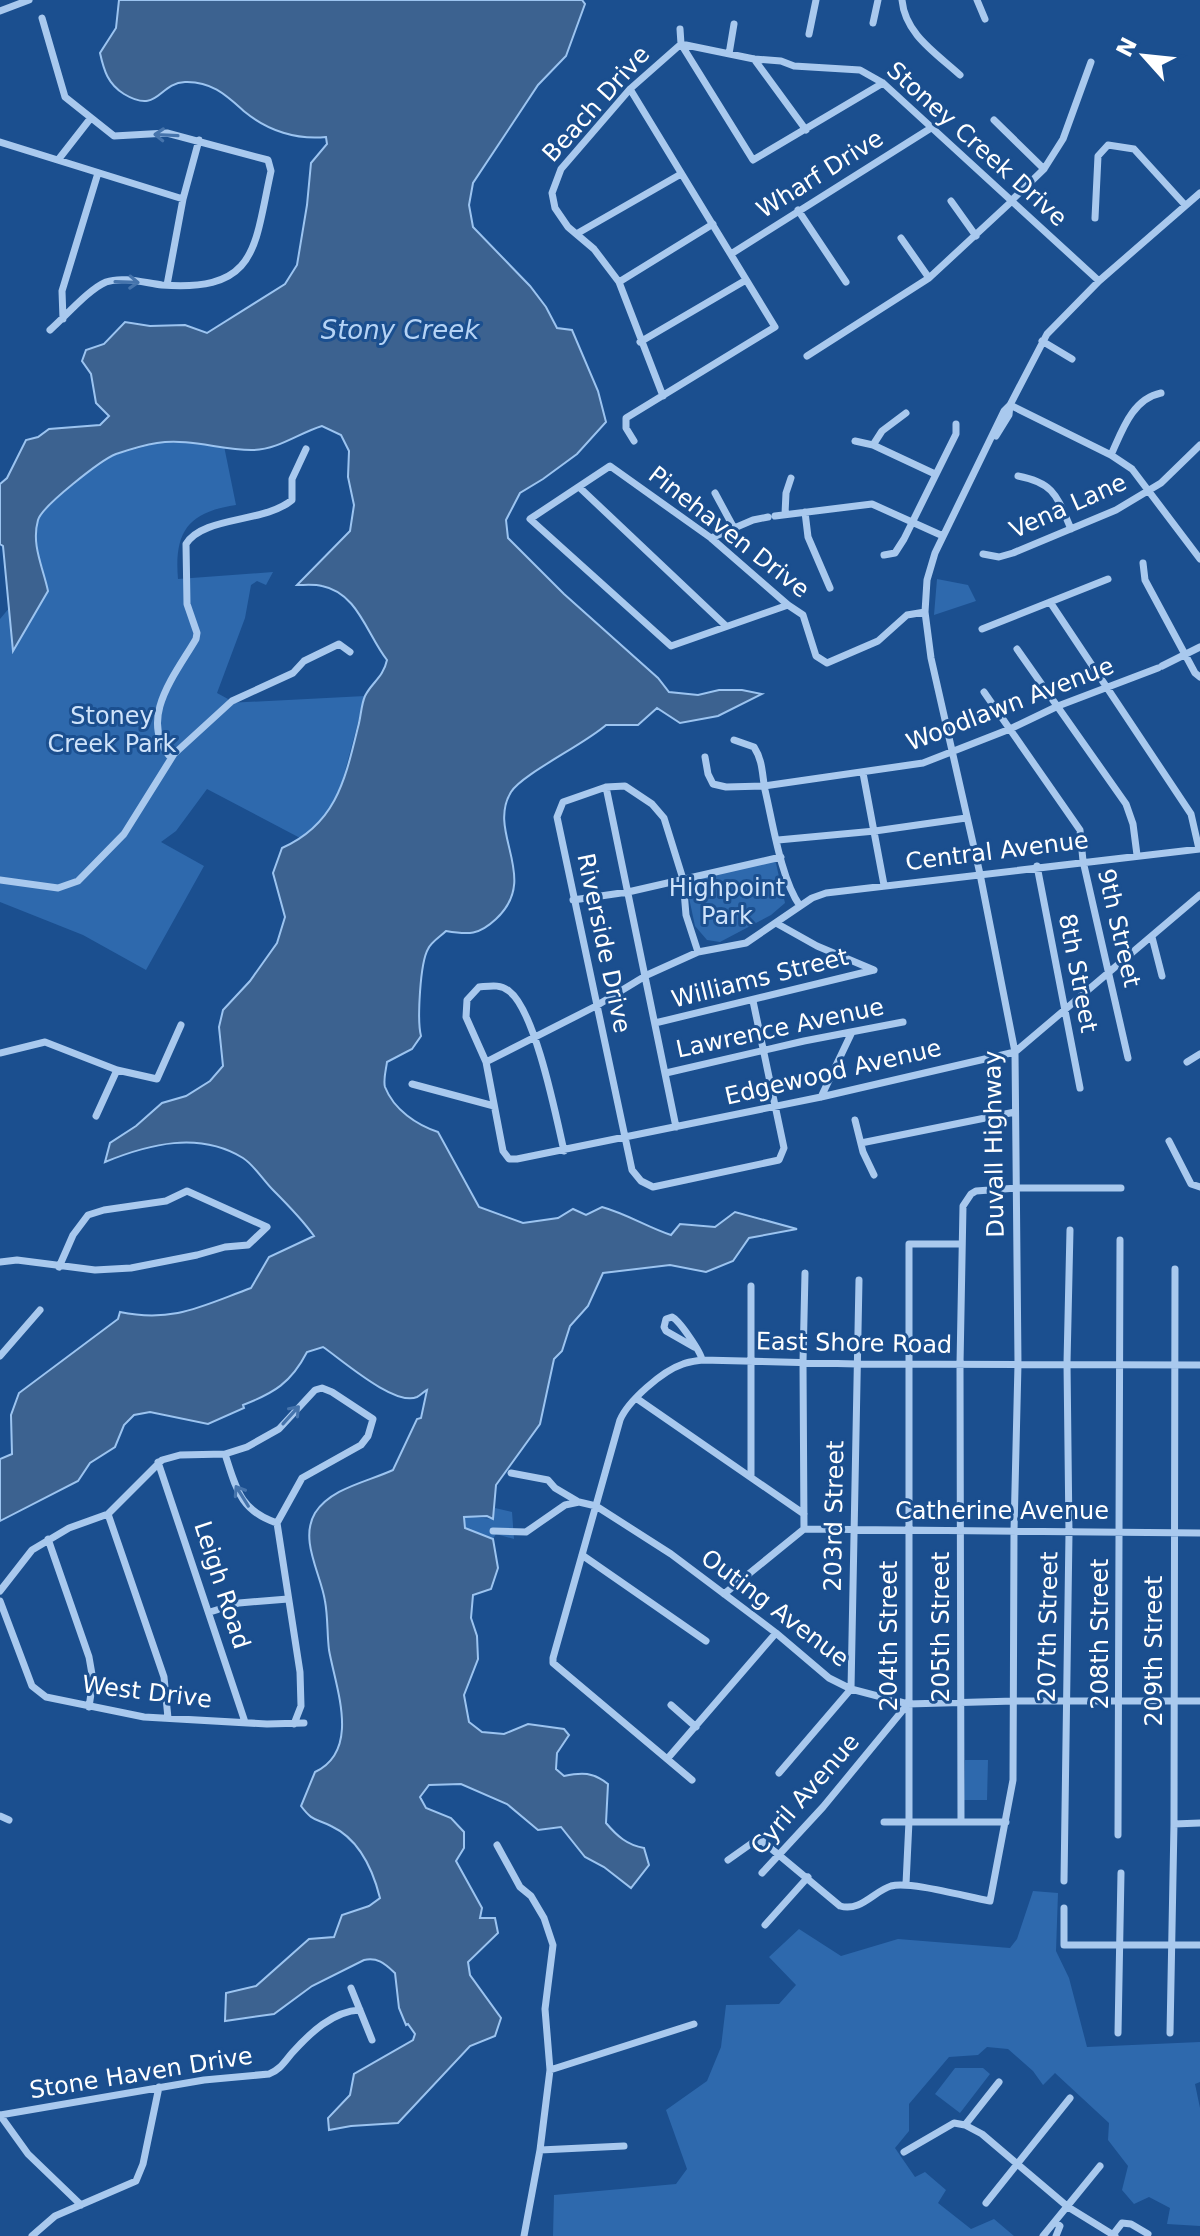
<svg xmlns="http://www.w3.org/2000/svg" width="1200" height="2236" font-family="'DejaVu Sans',sans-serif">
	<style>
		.green { fill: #2e69ad }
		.water { fill: #3c6290; stroke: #9cc4f0; stroke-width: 2 }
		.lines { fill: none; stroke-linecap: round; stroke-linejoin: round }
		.minor { stroke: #a9c9ee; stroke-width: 7 }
		.oneway { stroke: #4674ac }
		.labels { text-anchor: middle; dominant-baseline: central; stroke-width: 6; stroke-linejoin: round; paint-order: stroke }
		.street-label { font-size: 24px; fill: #fff; stroke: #1b4f8f }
		.park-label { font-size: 24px; fill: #cfe3fa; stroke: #1b4f8f }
		.water-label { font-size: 26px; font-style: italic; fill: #b5d3f5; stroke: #1b4f8f }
	</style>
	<rect width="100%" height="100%" fill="#1b4f8f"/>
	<path class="green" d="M158 443H204L224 446 236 505C188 512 174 532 178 579L273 572 266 585 257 581 251 585 245 618 217 693 228 699 227 703 365 696 340 790 323 821 302 839 207 789 176 831 161 842 204 866 146 970 83 935 0 902V619L10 607 13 650 43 569 34 543 38 516 75 482 114 455Z
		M937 579 968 585 976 601 934 615Z
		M775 859 785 903 771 915 720 942 707 940 695 926 685 879Z
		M495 1508 512 1512 514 1539 496 1534 493 1539 465 1528 464 1516 493 1519Z
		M965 1760H988L987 1800H964Z
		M1033 1891 1058 1893 1056 1951 1069 1978 1087 2047 1200 2042V2082L1195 2084 1200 2108V2226L1167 2224 1170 2208 1149 2197 1134 2204 1122 2190 1128 2166 1108 2140 1109 2123 1055 2073 1043 2085 1033 2071 1008 2049 987 2047 978 2055 949 2057 909 2104V2131L895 2148 915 2177 925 2172 946 2190 938 2203 971 2229 994 2219 1014 2236H553L554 2195 676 2184 687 2169 666 2110 707 2081 721 2047 726 2005 779 2004 796 1985 769 1957 799 1929 841 1956 898 1939 1010 1948 1017 1939Z
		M955 2068H983L990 2074 960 2113 935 2094Z"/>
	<path class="water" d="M119 0H582L585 4 566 56 538 85 473 183 469 205 473 227 530 286 546 307 557 328 572 330 598 391 606 422 577 454 543 479 520 493 506 520 508 538 564 594 658 678 669 692 698 695 719 690H742L762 694 718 716 680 723 657 708 638 725H606C585 744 522 774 511 792 486 833 541 877 496 919 479 935 469 935 446 931 441 936 431 942 428 949 420 963 417 1021 421 1036L412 1049 387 1062C386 1070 383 1080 385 1087 394 1110 417 1125 438 1132L479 1207 523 1223 558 1218 573 1209 586 1215 602 1207C627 1214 647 1227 671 1235L680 1224 715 1227 735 1212 797 1229 749 1238 733 1261 706 1272 670 1265 603 1273 588 1306 570 1326 562 1351 554 1359 540 1424 496 1485 493 1519 487 1516 464 1517 465 1528 493 1539 498 1568 491 1589 473 1595 471 1618 477 1636 478 1659 464 1695 469 1722 482 1732 504 1734 528 1724 564 1729 569 1735 557 1753 556 1769 564 1776C582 1772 593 1772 608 1784L606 1823C617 1836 627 1845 644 1848L649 1865 631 1888 604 1867 585 1857 561 1827 538 1830 507 1804 461 1784 429 1785 420 1797 426 1808 451 1818 464 1832V1848L456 1861 482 1908 480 1918H495L498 1933 468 1962 470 1975 501 2018 495 2036 470 2046 398 2123 351 2126 329 2130 328 2118 350 2095 354 2074 413 2040 415 2034 408 2024 406 2025 399 2008 395 1973C385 1964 378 1957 364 1960L312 1986 274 2014 225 2021 226 1993 256 1986 309 1939 334 1937 342 1915 369 1906 380 1898C373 1870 359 1839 331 1826 315 1818 313 1822 301 1806L315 1772C361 1750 336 1689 329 1650 327 1634 328 1617 325 1601 321 1574 299 1540 315 1513 331 1488 367 1482 393 1470L417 1419 421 1418 427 1390C423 1392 421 1395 417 1397 395 1407 341 1359 323 1347L307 1352C291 1383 274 1393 243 1405L244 1408 208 1424 150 1412 134 1415 124 1425 115 1447 90 1463 78 1481 0 1521V1459L12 1454 11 1415 19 1393 118 1319 120 1312C173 1323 202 1306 251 1288L269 1257 314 1236C302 1219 288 1205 273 1190 263 1180 254 1165 243 1158 199 1131 149 1144 105 1162L110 1143 136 1126 162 1103 186 1096 210 1081 223 1066 219 1027 223 1010 250 981 277 943 285 917 273 873 282 848C336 824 345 780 358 727 361 717 361 705 365 696 372 682 383 678 387 660 367 635 358 593 322 586 315 584 305 585 297 585L350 531 354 505 348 477 349 451 341 435 322 426C299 433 279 449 254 450 223 451 191 438 157 443 144 445 128 450 116 454 101 460 42 506 38 520 31 545 43 567 48 591L13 651 3 546 0 544V484L7 478 26 440 38 437 49 429 100 425 109 416 96 403 91 374 82 361 86 350 104 344 125 322 150 326 185 325 207 333 285 284 297 265 307 205 311 163 327 144 326 137C297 140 268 131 245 112 227 96 212 81 185 82 158 83 159 115 124 94 108 84 104 71 100 53L116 28Z"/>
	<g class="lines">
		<path class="minor" d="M902 0C905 34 936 53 960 75
			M977 0 985 19
			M0 11 29 0
			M42 18 65 97 114 136 167 133 268 160 271 171C254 248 258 292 162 285 145 283 123 276 106 282 89 289 65 317 50 330
			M873 23 878 0
			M680 29 681 44 753 160 883 83
			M809 34 816 0
			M729 54 734 24
			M754 59 806 130
			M630 89 775 327 626 418V428L634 441
			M994 120 1044 169
			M0 142 183 199
			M58 160 90 119
			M1012 200 1044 169 1063 139 1091 62
			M951 201 976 236
			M798 210 846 282
			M1095 218 1098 156 1108 145 1134 149 1185 205
			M578 233 681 174
			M901 238 929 278
			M731 254 931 128
			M619 282 713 224
			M167 285 183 199 199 140
			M63 319 62 291 98 173
			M1042 341 1072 359
			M640 342 746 280
			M807 356 929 278 1012 201
			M663 396 619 282 594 249 568 227 555 208 552 193 561 169 630 89 681 44 754 59 781 61 794 66 860 70 883 83 1099 281
			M1010 405 1111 455 1132 469 1200 559
			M996 436 1009 415 1010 405
			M855 441 873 445 935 474
			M873 445 882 431 906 413
			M1111 455C1122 431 1132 399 1161 393
			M1018 476C1055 483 1057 497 1071 529
			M579 487 725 625
			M715 493 735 530
			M805 512 808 537 830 588
			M785 514 786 493 791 478
			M775 516 872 504 943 536
			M711 538 753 520 768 517
			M983 554 999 557 1013 553 1116 510 1161 483 1200 445
			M884 555 895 553 904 539 956 434V424
			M1143 563 1145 580 1195 673 1200 677
			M1050 602 1191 814 1199 849
			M788 605 671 646 530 519 610 466 711 538 788 605 803 615 816 656 827 663 878 641 907 615 925 612
			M982 629 1108 579
			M1017 649 1126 804 1133 824 1137 855
			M1162 666 1200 647
			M984 692 1080 830 1083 861 1128 1058
			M734 740 754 747C763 761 762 774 765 790 773 824 781 879 800 906
			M705 757 708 774 713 784 726 787 764 786 923 763 1010 729 1058 706 1158 668
			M171 758C137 719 175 675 196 639L197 633 187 604 186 544C203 516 265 523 292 500V479L306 449
			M863 773 884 885
			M606 787 676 1127
			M778 840 875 831 966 818
			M1037 866 1080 1088
			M0 880 58 888 78 881 124 834 174 754 232 701 293 673 304 661 339 644 350 652
			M573 900 628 892 781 857
			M776 923 817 946 874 970
			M1152 937 1162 976
			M698 952 686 915 683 879 664 818 652 804 625 786 606 787 563 802 557 817 632 1170 641 1181 653 1187 779 1160 784 1148 753 1001
			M655 1023 874 970
			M0 1053 45 1042 117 1070 157 1079 181 1025
			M486 1062 596 1006 647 975 698 952 746 943 812 898 826 893 1200 849
			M1187 1062 1200 1054
			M666 1073 804 1041 903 1022
			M412 1084 494 1106
			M821 1097 852 1032
			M96 1116 117 1070
			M855 1120 863 1152 874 1175
			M1169 1141 1191 1184 1200 1187
			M861 1143 1015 1112
			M564 1151C556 1116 535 1010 509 991 500 984 491 986 479 987L467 1000 466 1017 486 1062 503 1151 509 1159H517L821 1097 1015 1052 1200 895
			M0 1262 17 1260 95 1270 131 1268 197 1255 225 1247 248 1245 267 1227 187 1191 166 1201 104 1210 88 1215 73 1235 59 1267
			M694 1347 666 1331 664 1327 666 1319 672 1317C679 1320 701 1352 702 1360
			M0 1356 40 1310
			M636 1398 804 1514
			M225 1454C236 1488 240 1511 277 1523
			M158 1462 245 1722
			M511 1473 548 1480 555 1488 577 1501
			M751 1477V1286
			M108 1514 164 1677 168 1718
			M804 1529 1200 1533
			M493 1531 526 1532 565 1505 579 1502 596 1506 671 1554 776 1633 829 1678 851 1689 908 1704 1014 1701H1200
			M48 1539 89 1657 93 1680 89 1707
			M582 1555 706 1641
			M0 1591 32 1550 69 1528 108 1514 162 1460 180 1455 225 1454 247 1447 279 1429 315 1390 322 1388 332 1392 373 1419 368 1436 361 1445 302 1478 277 1523 300 1672 301 1706 294 1724
			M724 1594 804 1529 803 1362 805 1273
			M0 1601 32 1686 46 1697 144 1717 267 1724 304 1723
			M210 1612 239 1603 288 1599
			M671 1705 696 1727
			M668 1758 776 1633
			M779 1773 851 1689 859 1280
			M692 1780 553 1663V1658L620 1420C628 1401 662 1371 683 1364 688 1362 696 1361 702 1360L856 1364 1200 1365
			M0 1816 9 1820
			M884 1822H1006
			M961 1822 960 1364 963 1206 971 1194 976 1191 1017 1188H1121
			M1174 1824 1200 1823
			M1118 1835 1120 1240
			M497 1845 520 1887 531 1896 544 1918 553 1945 545 2009 550 2070 540 2150 524 2236
			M728 1860 752 1843 762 1841 840 1906C861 1912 874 1891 891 1886 910 1881 967 1897 990 1901L1013 1780 1014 1531 1018 1364 1015 1052 980 874 931 658 925 612 927 580 935 553 1004 411 1010 405 1047 334 1099 281 1200 193
			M762 1873 823 1807 907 1705
			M1064 1881 1069 1533 1067 1363 1070 1230
			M906 1884 909 1821V1244H961
			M1064 1908V1945H1200
			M765 1925 808 1877
			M351 1988 372 2040
			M1118 2033 1121 1873
			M1170 2033 1174 1824 1175 1269
			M550 2070 694 2024
			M0 2115 204 2080 269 2074C280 2070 285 2061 292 2053 310 2033 333 2011 360 2010
			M0 2115 28 2154 81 2205
			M965 2125 999 2082
			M540 2150 624 2146
			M904 2152 954 2123 965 2125 982 2134 1068 2207 1115 2236
			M986 2203 1070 2098
			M1055 2222 1060 2226 1056 2236
			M32 2236 55 2216 136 2181 143 2164 159 2087
			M1043 2236 1100 2166
			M1112 2236 1122 2223 1131 2224 1148 2234"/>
	</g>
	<defs><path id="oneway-shaft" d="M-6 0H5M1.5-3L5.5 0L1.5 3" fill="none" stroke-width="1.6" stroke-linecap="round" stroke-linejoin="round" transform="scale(2)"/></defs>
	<g class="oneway">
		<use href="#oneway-shaft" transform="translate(166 135) rotate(-177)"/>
		<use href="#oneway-shaft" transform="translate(127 282) rotate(2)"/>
		<use href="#oneway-shaft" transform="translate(291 1415) rotate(-48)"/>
		<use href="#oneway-shaft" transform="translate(242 1496) rotate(-122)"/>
	</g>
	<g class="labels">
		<g class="street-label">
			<text transform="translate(596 104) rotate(-48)">Beach Drive</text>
			<text transform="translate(977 144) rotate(42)">Stoney Creek Drive</text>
			<text transform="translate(820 174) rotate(-32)">Wharf Drive</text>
			<text transform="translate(1068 506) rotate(-24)">Vena Lane</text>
			<text transform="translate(729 532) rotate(38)">Pinehaven Drive</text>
			<text transform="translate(1010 704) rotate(-21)">Woodlawn Avenue</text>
			<text transform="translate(997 851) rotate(-7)">Central Avenue</text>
			<text transform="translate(1119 928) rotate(77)">9th Street</text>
			<text transform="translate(604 943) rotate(78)">Riverside Drive</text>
			<text transform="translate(1078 973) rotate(79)">8th Street</text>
			<text transform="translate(760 978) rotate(-14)">Williams Street</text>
			<text transform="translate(780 1028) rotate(-12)">Lawrence Avenue</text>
			<text transform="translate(833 1072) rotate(-13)">Edgewood Avenue</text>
			<text transform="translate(994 1144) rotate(-91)">Duvall Highway</text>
			<text transform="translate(854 1343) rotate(1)">East Shore Road</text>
			<text x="1002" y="1511">Catherine Avenue</text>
			<text transform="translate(834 1516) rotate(-89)">203rd Street</text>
			<text transform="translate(222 1585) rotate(72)">Leigh Road</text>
			<text transform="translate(775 1608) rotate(37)">Outing Avenue</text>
			<text transform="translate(941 1627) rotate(-90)">205th Street</text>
			<text transform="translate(1048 1627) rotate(-89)">207th Street</text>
			<text transform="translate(1100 1634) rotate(-90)">208th Street</text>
			<text transform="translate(889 1636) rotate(-90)">204th Street</text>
			<text transform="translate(1154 1651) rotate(-90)">209th Street</text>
			<text transform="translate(147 1692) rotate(7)">West Drive</text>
			<text transform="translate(805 1794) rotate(-49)">Cyril Avenue</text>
			<text transform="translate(141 2073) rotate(-9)">Stone Haven Drive</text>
		</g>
		<g class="park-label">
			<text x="112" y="716">Stoney<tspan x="112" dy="28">Creek Park</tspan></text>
			<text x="727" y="888">Highpoint<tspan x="727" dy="28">Park</tspan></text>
		</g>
		<g class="water-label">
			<text x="400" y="330">Stony Creek</text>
		</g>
	</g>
	<g transform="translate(1144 56) rotate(297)" stroke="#1b4f8f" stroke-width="6" paint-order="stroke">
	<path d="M0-6L14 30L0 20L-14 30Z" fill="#ffffff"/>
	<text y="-12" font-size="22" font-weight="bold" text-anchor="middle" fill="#ffffff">N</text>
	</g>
</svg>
